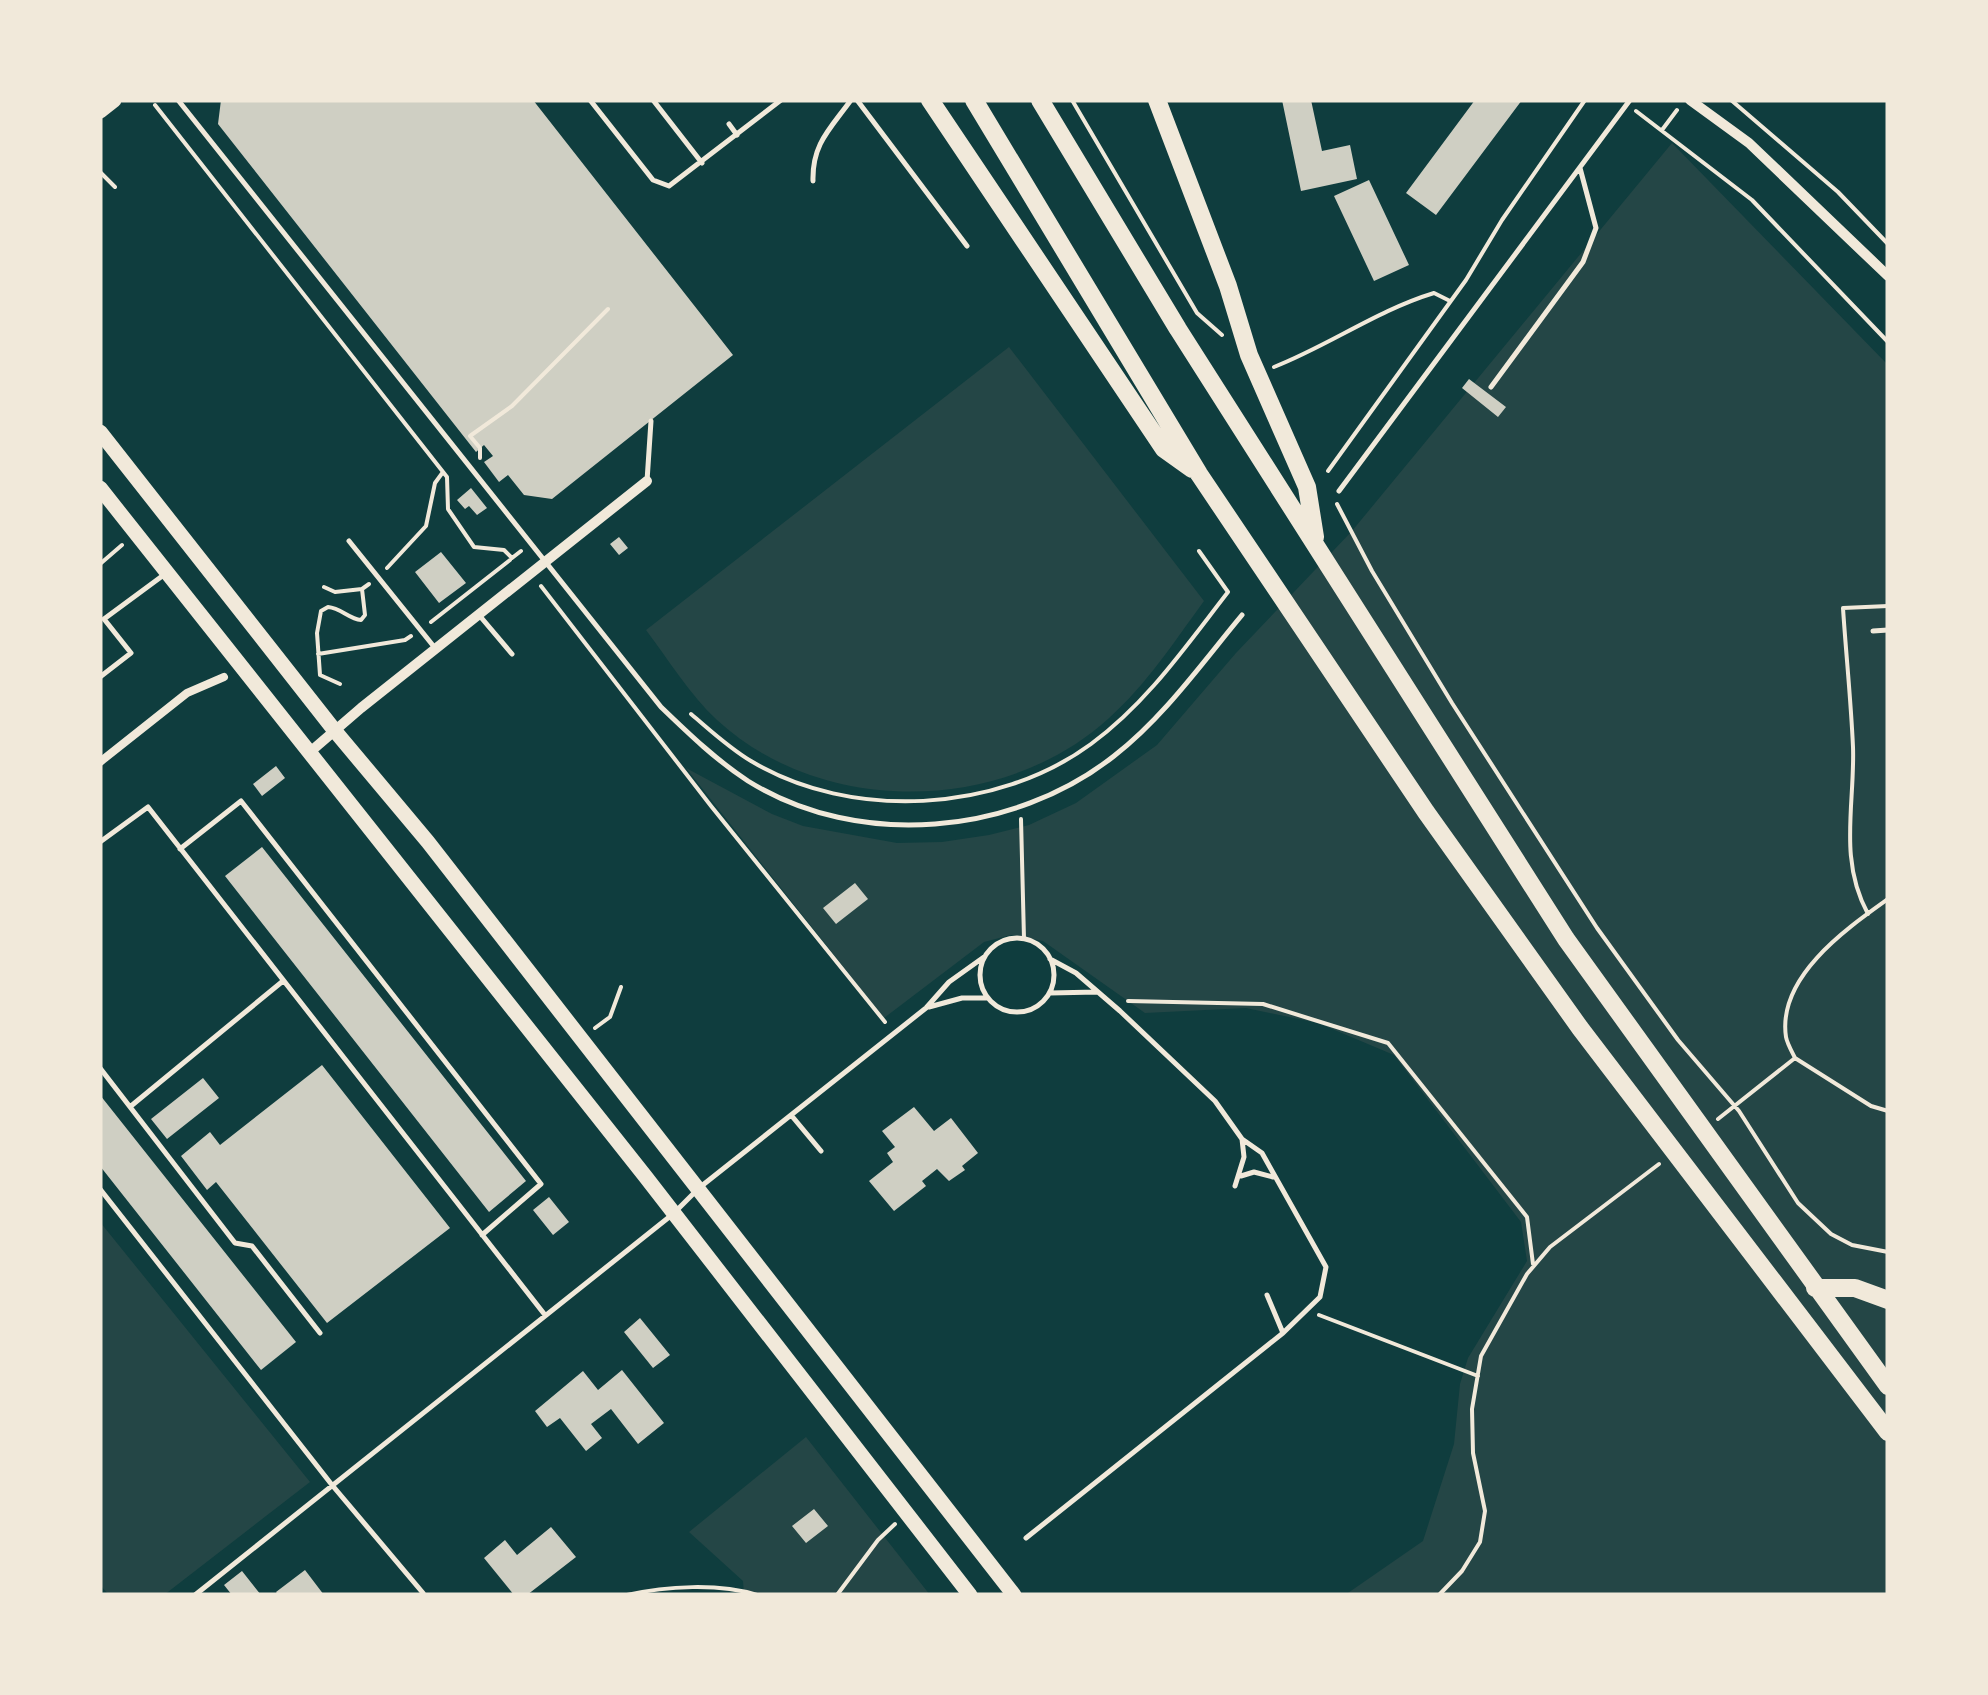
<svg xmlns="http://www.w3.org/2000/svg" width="1988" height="1695" font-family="'PT Serif',serif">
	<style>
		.green { fill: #244646 }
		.building { fill: #cfcfc3 }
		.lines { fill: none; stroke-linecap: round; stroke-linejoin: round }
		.path { stroke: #f1e9da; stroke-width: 4 }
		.service { stroke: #f1e9da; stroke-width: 5 }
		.pedestrian { stroke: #f1e9da; stroke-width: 8 }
		.minor { stroke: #f1e9da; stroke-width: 10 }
		.secondary { stroke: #f1e9da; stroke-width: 15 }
		.primary { stroke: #f1e9da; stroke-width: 18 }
	</style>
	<rect width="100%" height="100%" fill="#0f3d3e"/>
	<path class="green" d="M1672 143 1888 365V1595H1345L1423 1541 1454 1444 1460 1384 1468 1358 1527 1261 1521 1222 1394 1055 1318 1023 1246 1008 1145 1013 1043 941 1011 935 984 942 884 1018 686 768 772 814 803 826 897 843 942 842 989 835 1029 825 1076 803 1157 745 1236 653 1352 531Z
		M1009 347 1204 601C1174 642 1147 684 1108 719 1003 814 822 817 717 720 690 695 668 659 646 630Z
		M100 1222 310 1482 164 1595H109L100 1585Z
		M806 1437 930 1595H744L743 1581 689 1532Z"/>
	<path class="building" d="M221 100H533L733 355 552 499 524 495 508 475 499 482 484 462 493 456 484 445 476 452 218 124Z
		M1282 100H1311L1322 151 1350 145 1357 179 1301 191Z
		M1475 100H1522L1436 215 1406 193Z
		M1369 180 1409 265 1374 281 1334 196Z
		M1469 379 1506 407 1498 417 1462 388Z
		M471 488 487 508 477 515 469 506 465 509 457 500Z
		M619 537 628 548 619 555 610 544Z
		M441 552 466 583 439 603 415 572Z
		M276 766 285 778 262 796 253 784Z
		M262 847 526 1181 489 1212 225 876Z
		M855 883 868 899 836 924 823 908Z
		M322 1065 450 1228 327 1323 216 1182 207 1190 181 1156 210 1132 220 1145Z
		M203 1078 219 1098 167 1139 151 1119Z
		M100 1095 296 1342 261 1370 100 1166Z
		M914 1107 934 1131 951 1118 978 1153 962 1166 965 1170 949 1181 937 1169 922 1181 926 1186 894 1211 869 1181 893 1162 887 1153 895 1147 882 1131Z
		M549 1197 569 1222 553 1235 533 1210Z
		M640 1318 670 1355 653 1368 624 1332Z
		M622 1370 664 1423 638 1444 611 1409 591 1424 602 1438 586 1451 560 1418 547 1427 535 1411 583 1371 598 1390Z
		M814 1509 828 1526 806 1543 792 1526Z
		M551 1527 576 1557 527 1595H514L484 1558 505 1540 517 1555Z
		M305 1570 324 1595H278L276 1592Z
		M242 1571 261 1595H232L224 1585Z"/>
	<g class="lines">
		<path class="path" d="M1072 100 1197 313 1222 335
			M1731 100 1838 192 1888 244
			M155 105 447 477 448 509 474 547 504 550 512 558 521 551
			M1636 111 1752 200 1888 342
			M1662 130 1677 110
			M100 172 115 187
			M1274 367C1328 346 1378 310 1434 293L1450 301
			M480 458V448L470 436 512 406 608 309
			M1328 471 1466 280 1502 220 1585 100
			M1337 504 1372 571 1452 703 1597 928 1678 1040 1739 1111 1798 1203 1831 1234 1852 1245 1888 1252
			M100 564 122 545
			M387 568 426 526 435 483 443 472
			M541 586 711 806 885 1022
			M324 587 335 592 362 589
			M431 622 510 560
			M318 654 405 640 411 636
			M340 684 320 675 317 633 321 611 328 607C341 608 349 619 361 620L365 615 362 589 369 584
			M691 714C710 730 729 748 751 761 851 821 997 813 1091 744 1147 703 1186 646 1228 592L1199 551
			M1021 819 1024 939
			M1868 914C1838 859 1855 804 1853 747 1851 701 1846 654 1843 608L1888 606
			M1128 1001 1263 1004 1388 1043 1527 1217 1533 1264
			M595 1028 610 1017 621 987
			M1795 1058 1871 1106 1888 1111
			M1718 1119 1795 1058C1792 1052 1787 1043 1786 1037 1777 977 1846 929 1888 899
			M1319 1315 1478 1376
			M627 1595C666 1586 719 1583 757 1595
			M837 1595 878 1540 895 1524
			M1439 1595 1462 1571 1480 1542 1485 1511 1473 1453 1472 1409 1481 1356 1527 1274 1550 1247 1659 1164"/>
		<path class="service" d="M178 100 661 707C689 734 716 760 748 781 859 850 1014 835 1114 756 1164 717 1202 663 1242 615
			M590 100 653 180 669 186 781 100
			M653 100 702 163
			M857 100 967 246
			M729 124 737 135
			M813 181C812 144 830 129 851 100
			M1491 387 1583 262 1596 228 1580 168
			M647 481 651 421
			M1339 491 1630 100
			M349 541 435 648
			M479 615 512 654
			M1873 631 1888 630
			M100 677 131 653 104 619 165 574
			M100 842 148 807 545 1315
			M180 849 241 801 541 1184 482 1235
			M980 975a37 37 0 1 1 74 0a37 37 0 1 1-74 0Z
			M1050 993 1097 992
			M929 1007 962 998H986
			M100 1068 235 1243 252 1246 320 1333
			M131 1106 283 981
			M791 1115 821 1151
			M1241 1176 1254 1172 1273 1177
			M1235 1186 1244 1157 1242 1139
			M100 1189 332 1485 423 1593
			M1267 1295 1283 1333
			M1026 1538 1283 1333 1320 1297 1326 1267 1262 1153 1242 1139 1215 1101 1120 1011 1076 973 1050 959
			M195 1595 673 1214 699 1188 926 1008 949 982 984 957"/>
		<path class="pedestrian" d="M100 762 187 693 224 677"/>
		<path class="minor" d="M1690 100 1749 143 1888 276
			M310 752 361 708 647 481"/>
		<path class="secondary" d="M100 111 114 100
			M100 432 335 731 428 842 1014 1595
			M100 488 645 1176 970 1595"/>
		<path class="primary" d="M930 100 1164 449 1192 469
			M974 100 1199 474 1426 812 1580 1028 1888 1432
			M1040 100 1178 329 1566 939 1888 1386
			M1157 100 1228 286 1249 355 1307 487 1315 537
			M1815 1288H1855L1888 1300"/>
	</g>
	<rect width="1988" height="1695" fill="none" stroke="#f1e9da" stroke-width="205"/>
</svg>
